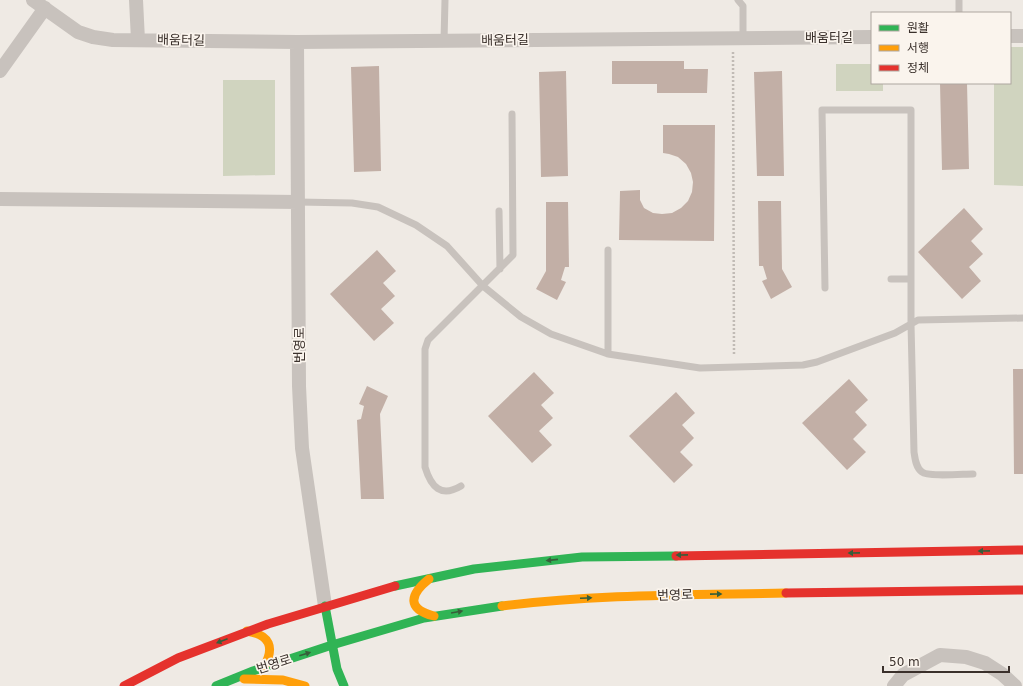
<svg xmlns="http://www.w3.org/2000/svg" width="1023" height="686" font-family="'DejaVu Sans','Noto Sans KR',sans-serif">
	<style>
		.green { fill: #d0d4bf }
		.building { fill: #c2afa6 }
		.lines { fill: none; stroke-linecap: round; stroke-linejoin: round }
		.path { stroke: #c1bbb5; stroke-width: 2.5; stroke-dasharray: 2 2; stroke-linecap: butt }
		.lane { stroke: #c8c2bd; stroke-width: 7 }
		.street { stroke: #c8c2bd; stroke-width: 14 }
		.fast { stroke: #30b455; stroke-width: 9 }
		.slow { stroke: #ff9f0a; stroke-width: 9 }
		.jam { stroke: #e5322d; stroke-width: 9 }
		.oneway { fill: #365e3a }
		.labels { text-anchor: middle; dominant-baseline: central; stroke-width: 3.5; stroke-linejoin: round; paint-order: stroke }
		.street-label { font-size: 13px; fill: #3a302b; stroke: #faf4ed }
	</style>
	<rect width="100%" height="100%" fill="#efeae4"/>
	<path class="green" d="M1010 47H1023V186L994 185V83H1010Z
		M836 64H872V83H883V91H836Z
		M223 80H275V175L223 176Z"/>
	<path class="building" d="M612 61H684V69H708L707 93H657V84H612Z
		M379 66 381 171 354 172 351 67Z
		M566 71 568 176 541 177 539 72Z
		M782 71 784 176H757L754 72Z
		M940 83H967L969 169 942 170Z
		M663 125H715L714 241 619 240 620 191 640 190V200L644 208 653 213 662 214 672 213 681 208 688 201 692 192 693 182 691 173 686 164 678 157 669 154 663 153Z
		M758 201H781L782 269 792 287 771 299 762 281 767 279 763 266H759Z
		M546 202H568L569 267H565L561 280 566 282 557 300 536 289 546 271Z
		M964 208 983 229 971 241 983 254 969 267 981 281 962 299 918 252Z
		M377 250 396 271 383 283 395 296 381 309 394 323 374 341 330 294Z
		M1013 369H1023V474H1014Z
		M534 372 554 393 541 405 553 418 539 431 552 445 532 463 488 416Z
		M849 379 868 400 855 412 867 425 853 439 866 452 847 470 802 423Z
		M367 386 388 396 380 414 384 499H361L357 420 361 419 364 406 359 404Z
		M676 392 695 413 682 425 694 438 680 452 693 465 674 483 629 436Z"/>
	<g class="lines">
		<path class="path" d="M733 52 734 355"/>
		<path class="lane" d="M738 0 743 6V38
			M959 13V0
			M444 41 445 0
			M298 202 352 203 378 207 416 225 447 246 483 286 521 317 551 334 608 354 700 368 803 365 817 362 895 333 918 320 1023 318
			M499 211 500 269
			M608 250V354
			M891 279H911
			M825 288 822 110H911V324L914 452C915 459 916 468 922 472 928 477 963 474 973 474
			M461 486C441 498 431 487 425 467V349L428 340 513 255 512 114"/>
		<path class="street" d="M33 0 78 32 93 37 113 40 297 42 872 37
			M136 0 138 40
			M1010 36H1023
			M297 42 299 386 302 448 325 606
			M0 71 45 8
			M0 199 298 202
			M894 686 903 675 940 655 966 657 985 663 1002 674 1015 686"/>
		<path class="fast" d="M395 586 474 569 582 557 676 556
			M325 606 337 669 344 686
			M216 686 253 671 332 645 424 618 502 606"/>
		<path class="slow" d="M429 579C409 595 407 609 434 616
			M502 606C596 594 692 595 786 593
			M247 631C270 635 275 647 264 667
			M244 679 283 680 305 686"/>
		<path class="jam" d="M676 556 1023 550
			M786 593 1023 590
			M124 686 178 658 268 624 395 586"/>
	</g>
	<defs><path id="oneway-solid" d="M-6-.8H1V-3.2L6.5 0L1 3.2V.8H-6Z"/></defs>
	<g class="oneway">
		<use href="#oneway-solid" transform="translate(984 551) rotate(179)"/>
		<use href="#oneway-solid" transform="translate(854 553) rotate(179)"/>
		<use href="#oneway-solid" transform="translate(682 555) rotate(179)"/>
		<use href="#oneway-solid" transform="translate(552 560) rotate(174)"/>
		<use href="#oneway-solid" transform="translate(716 594) rotate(-1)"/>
		<use href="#oneway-solid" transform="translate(586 598) rotate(-3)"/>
		<use href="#oneway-solid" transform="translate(457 612) rotate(-10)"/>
		<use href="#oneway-solid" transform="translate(222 641) rotate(159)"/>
		<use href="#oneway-solid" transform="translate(305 654) rotate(-18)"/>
	</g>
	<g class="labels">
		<g class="street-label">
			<text x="829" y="37">배움터길</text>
			<text transform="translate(181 40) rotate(1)">배움터길</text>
			<text transform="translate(505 40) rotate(-1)">배움터길</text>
			<text transform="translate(299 345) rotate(-90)">번영로</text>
			<text transform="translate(675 595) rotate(-2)">번영로</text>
			<text transform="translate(274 664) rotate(-18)">번영로</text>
		</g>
	</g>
	<rect x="871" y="12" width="140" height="72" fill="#faf4ed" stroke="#ada69f"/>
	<rect x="879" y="25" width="20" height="6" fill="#30b455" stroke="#ada69f"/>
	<text x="907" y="32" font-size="12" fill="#3a302b">원활</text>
	<rect x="879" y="45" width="20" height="6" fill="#ff9f0a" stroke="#ada69f"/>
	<text x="907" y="52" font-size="12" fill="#3a302b">서행</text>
	<rect x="879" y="65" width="20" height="6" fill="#e5322d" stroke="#ada69f"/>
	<text x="907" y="72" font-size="12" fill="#3a302b">정체</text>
	<path d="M883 666v6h126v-6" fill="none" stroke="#3a302b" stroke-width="2"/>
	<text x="889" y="666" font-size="12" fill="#3a302b" stroke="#faf4ed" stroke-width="3" paint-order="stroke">50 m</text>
</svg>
